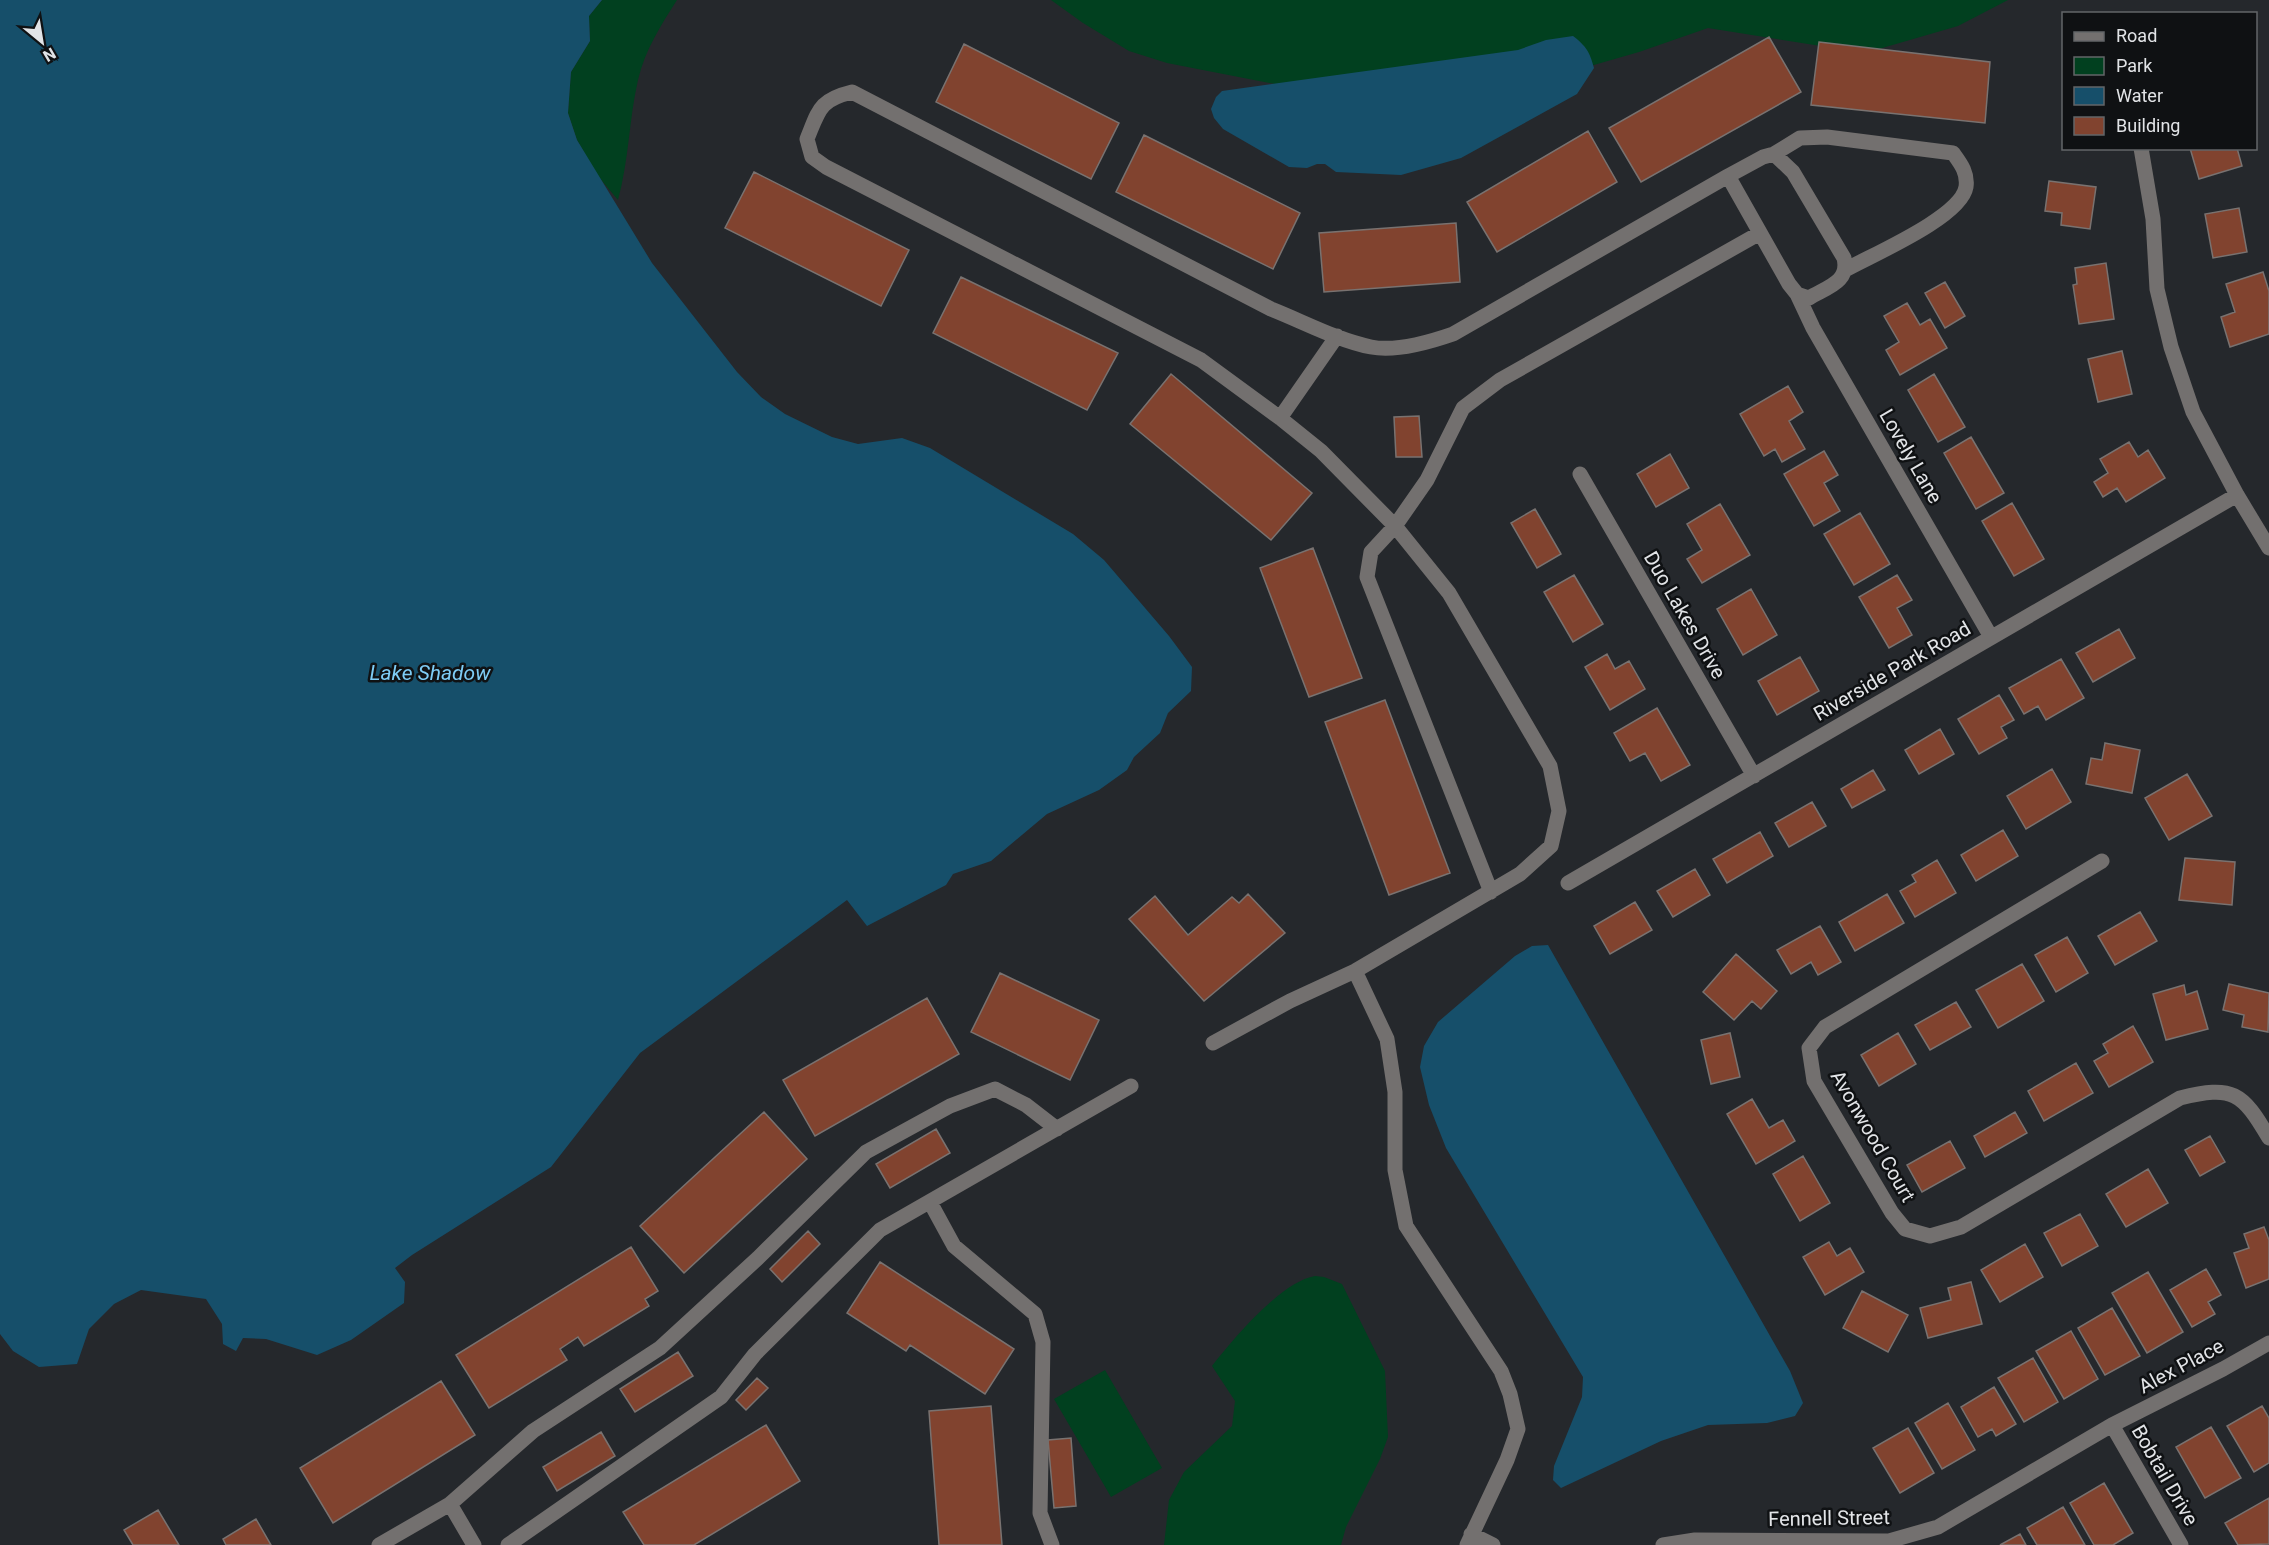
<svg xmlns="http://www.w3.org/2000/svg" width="2269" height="1545" font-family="Roboto,sans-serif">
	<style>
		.green { fill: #01401f }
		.water { fill: #164f6a }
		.building { fill: #81432f; stroke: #797270; stroke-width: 1.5 }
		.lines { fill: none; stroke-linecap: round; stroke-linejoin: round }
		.minor { stroke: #73706f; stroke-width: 15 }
		.labels { text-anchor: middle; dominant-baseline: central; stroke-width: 5; stroke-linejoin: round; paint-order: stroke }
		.street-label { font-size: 20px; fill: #e2e4e7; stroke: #0f1113 }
		.water-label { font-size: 21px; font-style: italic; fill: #7eccf5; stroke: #0f1113 }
	</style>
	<rect width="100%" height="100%" fill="#25282c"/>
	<path class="green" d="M602 0H677C661 25 645 50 638 80 629 119 629 160 618 200L597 175 577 140 568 113 571 72 590 41 589 16Z
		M1051 0H2008L1958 26 1865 53 1708 28 1639 52 1566 73 1280 85 1167 63 1129 51 1083 23Z
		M1315 1276 1324 1277 1342 1284 1385 1371 1388 1437 1380 1459 1346 1527 1341 1545H1164L1169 1500 1184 1472 1232 1426 1235 1401 1212 1366C1233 1339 1282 1281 1315 1276Z
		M1105 1370 1162 1468 1111 1497 1054 1399Z"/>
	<path class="water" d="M0 0H602L589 16 590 41 571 72 568 113 577 140 652 263 737 372 761 397 785 414 832 437 858 444 902 438 930 448 1073 534 1104 560 1169 636 1192 667 1191 691 1168 713 1160 733 1134 757 1127 770 1099 790 1047 814 991 861 953 874 946 885 867 926 847 900 640 1053 551 1167 412 1255 395 1268 405 1282 404 1303 351 1340 317 1355 266 1339 243 1338 236 1351 223 1344 222 1324 206 1299 141 1290 114 1304 89 1329 77 1364 39 1367 13 1351 0 1334Z
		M1573 36C1586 46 1590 52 1594 68L1577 94 1461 158 1401 175 1336 172 1325 164H1317L1307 168 1289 167 1223 129 1214 118 1211 109 1216 97 1222 91 1518 50 1546 40Z
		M1548 945 1790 1371 1803 1403 1795 1416 1767 1423 1708 1425 1661 1441 1561 1488 1553 1480 1554 1466 1582 1397 1583 1377 1446 1148 1429 1105 1420 1067 1424 1046 1438 1022 1515 956 1532 946Z"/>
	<path class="building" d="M1769 37 1801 92 1641 182 1609 128Z
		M1819 42 1990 62 1985 123 1811 105Z
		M964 44 1119 123 1091 179 936 102Z
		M1588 131 1617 182 1497 252 1467 202Z
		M1144 135 1300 213 1273 269 1116 192Z
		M2190 148H2237L2242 166 2199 179Z
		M754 172 909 250 881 306 725 228Z
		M2049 181 2096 187 2090 229 2061 225 2062 213 2045 211Z
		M2239 208 2247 252 2213 258 2205 214Z
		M1456 223 1460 282 1324 292 1319 233Z
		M2106 263 2114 319 2079 324 2073 285 2077 284 2075 268Z
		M2263 272 2269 291V334L2230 347 2221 317 2235 312 2226 284Z
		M961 277 1118 353 1087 410 933 333Z
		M1945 282 1965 316 1945 328 1925 293Z
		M1907 303 1920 325 1930 319 1947 348 1900 375 1886 350 1899 342 1884 316Z
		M2122 351 2132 394 2098 402 2088 359Z
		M1171 374 1312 493 1271 540 1130 424Z
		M1934 374 1965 427 1938 442 1908 390Z
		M1788 386 1803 412 1789 421 1805 449 1782 462 1775 449 1764 456 1740 414Z
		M1419 416 1422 457H1396L1394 417Z
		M1971 437 2004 493 1976 509 1944 453Z
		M2129 442 2138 457 2148 450 2165 478 2126 502 2117 488 2103 497 2094 482 2108 473 2100 459Z
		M1824 451 1838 475 1824 483 1840 511 1814 526 1784 474Z
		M1670 454 1689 488 1656 507 1637 474Z
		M2012 503 2044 559 2014 576 1982 521Z
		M1720 504 1750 555 1702 583 1687 559 1702 550 1687 524Z
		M1535 509 1561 554 1537 568 1511 523Z
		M1860 513 1890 564 1854 585 1824 534Z
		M1313 548 1362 678 1309 697 1260 568Z
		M1574 575 1603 624 1573 642 1544 592Z
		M1897 575 1912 600 1897 608 1912 635 1889 648 1859 597Z
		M1751 589 1777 635 1743 655 1717 609Z
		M2119 629 2135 658 2093 682 2076 653Z
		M1607 654 1615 669 1629 661 1645 689 1610 710 1585 667Z
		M1800 657 1819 691 1777 715 1758 681Z
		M2061 659 2084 698 2046 720 2038 706 2024 714 2009 688Z
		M1999 695 2014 720 2001 727 2007 738 1979 754 1958 719Z
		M1385 700 1450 873 1389 895 1325 722Z
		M1657 708 1690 765 1661 781 1645 753 1630 761 1614 733Z
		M1940 729 1954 754 1919 774 1905 750Z
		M2105 743 2140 750 2132 793 2086 784 2091 758 2102 760Z
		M2052 769 2071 802 2026 829 2007 796Z
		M1873 770 1885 790 1852 808 1841 789Z
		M2187 774 2212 816 2169 840 2145 798Z
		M1812 802 1826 826 1789 847 1775 823Z
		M2003 830 2018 856 1976 881 1961 855Z
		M1760 832 1773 856 1727 883 1713 859Z
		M2185 858 2235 862 2232 905 2179 900Z
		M1937 860 1956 893 1915 917 1900 891 1916 882 1912 875Z
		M1695 869 1710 895 1673 917 1657 891Z
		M1248 894 1285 933 1204 1001 1129 919 1155 896 1188 935 1232 897 1239 903Z
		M1887 894 1904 923 1855 951 1839 922Z
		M1635 902 1652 930 1610 954 1594 926Z
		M2140 912 2157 941 2115 965 2098 936Z
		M1820 926 1841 962 1818 975 1811 962 1791 974 1777 950Z
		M2067 937 2088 973 2056 992 2035 955Z
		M1736 954 1777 991 1761 1009 1752 1001 1734 1020 1703 992Z
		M2022 964 2044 1001 1998 1028 1976 990Z
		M1000 973 1099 1020 1070 1080 971 1032Z
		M2229 984 2269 993 2268 1032 2242 1027 2244 1015 2223 1010Z
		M2184 985 2186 995 2197 991 2208 1029 2166 1040 2153 994Z
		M927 998 959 1054 815 1136 783 1080Z
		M1956 1002 1971 1027 1930 1050 1915 1025Z
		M2133 1026 2153 1062 2109 1087 2094 1061 2108 1053 2103 1044Z
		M1730 1033 1740 1077 1711 1084 1701 1040Z
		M1898 1033 1916 1064 1879 1086 1861 1055Z
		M2076 1063 2093 1093 2044 1121 2028 1091Z
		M1752 1099 1769 1128 1783 1120 1795 1141 1756 1164 1727 1114Z
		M764 1112 807 1159 684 1273 640 1226Z
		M2015 1112 2027 1133 1985 1157 1974 1136Z
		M936 1129 950 1153 890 1188 876 1164Z
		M2210 1136 2225 1162 2200 1176 2185 1150Z
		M1950 1141 1965 1168 1922 1192 1907 1165Z
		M1803 1156 1830 1203 1800 1221 1773 1174Z
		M2148 1169 2168 1203 2126 1227 2106 1194Z
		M2080 1214 2098 1246 2062 1266 2044 1233Z
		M2264 1227 2269 1240V1279L2246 1288 2234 1253 2249 1248 2244 1234Z
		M808 1231 820 1244 782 1282 770 1269Z
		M1829 1242 1837 1256 1850 1248 1864 1272 1825 1295 1803 1257Z
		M2025 1244 2043 1277 2000 1302 1981 1270Z
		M631 1247 658 1291 645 1299 649 1306 584 1346 578 1337 560 1349 567 1360 489 1408 456 1355Z
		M880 1262 1014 1349 985 1394 910 1345 906 1351 847 1313Z
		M2206 1269 2221 1295 2208 1302 2215 1314 2192 1327 2170 1290Z
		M2148 1272 2183 1332 2147 1353 2112 1293Z
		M1971 1282 1982 1324 1928 1338 1920 1308 1951 1300 1948 1288Z
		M1862 1291 1908 1315 1888 1352 1843 1328Z
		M2112 1308 2140 1356 2105 1375 2078 1328Z
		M2071 1331 2098 1379 2064 1399 2036 1351Z
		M678 1352 693 1376 635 1412 620 1389Z
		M2033 1358 2058 1402 2024 1422 1998 1378Z
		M757 1378 768 1388 746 1410 736 1400Z
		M441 1381 475 1435 333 1523 300 1468Z
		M1994 1387 2016 1424 1996 1436 1992 1429 1978 1437 1961 1407Z
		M1948 1403 1975 1450 1942 1469 1915 1423Z
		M991 1406 1002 1545H939L929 1411Z
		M2262 1406 2269 1418V1463L2254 1472 2227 1426Z
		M766 1425 800 1481 694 1545H644L623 1512Z
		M2211 1427 2241 1478 2205 1498 2176 1447Z
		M1908 1428 1934 1473 1900 1493 1873 1448Z
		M601 1432 615 1456 557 1491 543 1467Z
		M1071 1438 1076 1506 1054 1508 1048 1440Z
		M2104 1483 2133 1533 2113 1545H2094L2070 1503Z
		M2269 1498V1544L2238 1545 2225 1523Z
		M2063 1507 2085 1545H2037L2027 1528Z
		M158 1510 179 1545H133L124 1530Z
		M256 1519 271 1545H226L223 1539Z
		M2020 1534 2026 1545H2000Z"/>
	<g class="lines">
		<path class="minor" d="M2141 148 2153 219 2157 289 2171 347 2193 412 2237 495 2269 548
			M1774 154 1800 138 1827 137 1953 153C1961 164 1968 173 1966 187 1961 217 1874 254 1847 269
			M1797 294 1813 328 1991 637
			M1280 418 1337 336
			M1580 474 1754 776
			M2102 861 1825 1027 1809 1048 1814 1081 1892 1213 1905 1229 1930 1236 1961 1227 2180 1098C2233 1085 2242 1092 2269 1138
			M1568 883 2237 495
			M1491 892 1367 577 1371 552 1395 526 1427 480 1463 408 1500 380 1760 233
			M1355 971 1387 1039 1395 1092V1170L1406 1226 1501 1371 1510 1394 1518 1429 1507 1460 1467 1545
			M1213 1043 1290 1001 1355 971 1520 874 1551 846 1559 811 1550 766 1449 593 1395 526 1321 451 1280 418 1201 360 826 167 812 157 807 139C819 110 819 100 852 92L1271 309C1304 322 1337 340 1371 347 1396 352 1430 342 1453 334L1728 176 1763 157 1774 154 1793 172 1844 258C1850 282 1827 287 1809 298L1797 294 1789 284 1728 176
			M930 1202 954 1246 1035 1314 1043 1342 1040 1513 1052 1545
			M2112 1425 2181 1545
			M450 1504 474 1545
			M1471 1534 1493 1545
			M379 1545 450 1504 533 1431 660 1348 758 1258 866 1152 950 1106 995 1089 1026 1105 1057 1129
			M508 1545 721 1397 755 1354 880 1230 1131 1086
			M1663 1545 1695 1540 1889 1541 1938 1527 2112 1425 2223 1369 2269 1343"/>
	</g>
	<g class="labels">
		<g class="street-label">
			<text transform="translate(1911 456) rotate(60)">Lovely Lane</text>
			<text transform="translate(1685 615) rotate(60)">Duo Lakes Drive</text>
			<text transform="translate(1892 671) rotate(-30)">Riverside Park Road</text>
			<text transform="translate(1873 1136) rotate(60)">Avonwood Court</text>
			<text transform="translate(2181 1366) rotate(-28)">Alex Place</text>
			<text transform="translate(2165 1475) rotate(60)">Bobtail Drive</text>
			<text transform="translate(1829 1518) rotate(-1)">Fennell Street</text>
		</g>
		<g class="water-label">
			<text x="430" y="673">Lake Shadow</text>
		</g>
	</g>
	<rect x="2062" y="12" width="195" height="138" fill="#0f1113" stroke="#636568" stroke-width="1.5"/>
	<rect x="2074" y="32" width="30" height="9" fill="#73706f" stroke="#636568" stroke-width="1.5"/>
	<text x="2116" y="42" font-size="18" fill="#e2e4e7">Road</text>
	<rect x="2074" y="57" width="30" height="18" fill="#01401f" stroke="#636568" stroke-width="1.5"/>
	<text x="2116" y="72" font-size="18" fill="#e2e4e7">Park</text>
	<rect x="2074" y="87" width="30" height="18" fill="#164f6a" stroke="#636568" stroke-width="1.5"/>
	<text x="2116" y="102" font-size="18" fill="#e2e4e7">Water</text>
	<rect x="2074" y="117" width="30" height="18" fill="#81432f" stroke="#636568" stroke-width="1.5"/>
	<text x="2116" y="132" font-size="18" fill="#e2e4e7">Building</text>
	<g transform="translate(42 42) rotate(150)" stroke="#0f1113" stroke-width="4.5" paint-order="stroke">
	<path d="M0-4.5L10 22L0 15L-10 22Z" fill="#e2e4e7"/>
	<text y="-9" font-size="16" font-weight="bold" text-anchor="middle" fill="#e2e4e7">N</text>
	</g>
</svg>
